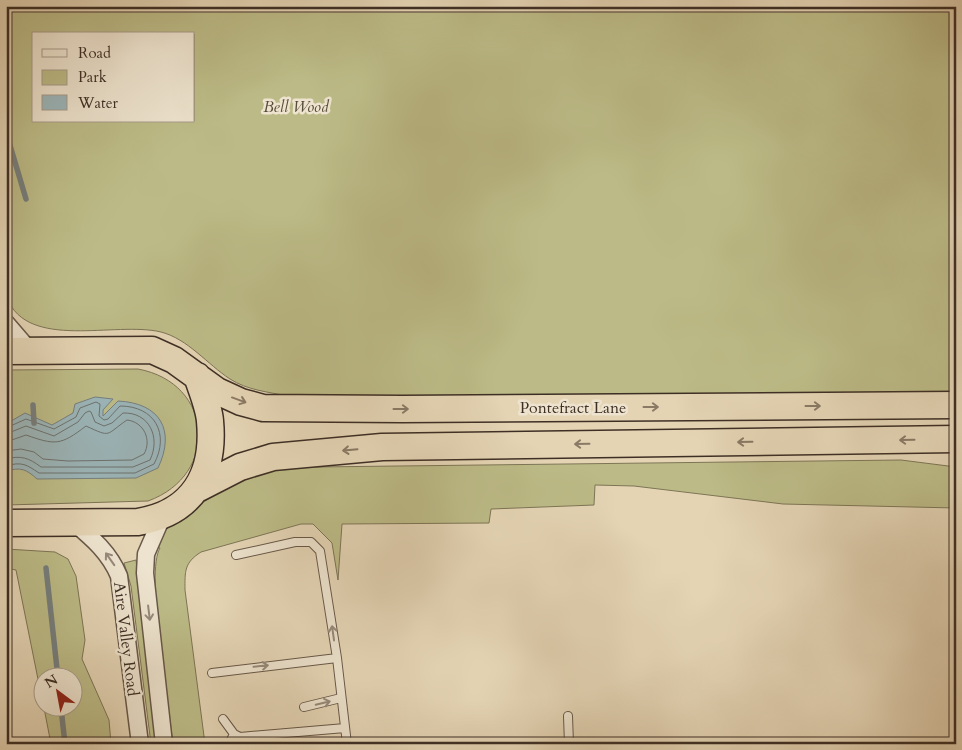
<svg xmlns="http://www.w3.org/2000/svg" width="962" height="750" font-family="Cardo,serif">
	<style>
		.green { fill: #bcbb87; stroke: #7d7556; fill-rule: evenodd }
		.water { fill: #9bb5b9; stroke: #767f7e }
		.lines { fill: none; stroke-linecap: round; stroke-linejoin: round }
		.shore { stroke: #6c726f; stroke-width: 1 }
		.stream { stroke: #767f7e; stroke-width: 5.5 }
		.service-casing { stroke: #685849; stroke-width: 10 }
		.minor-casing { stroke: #685849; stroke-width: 19 }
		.trunk-casing { stroke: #3e2f25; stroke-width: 29 }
		.service { stroke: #ede3ce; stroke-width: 8 }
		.minor { stroke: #ede3ce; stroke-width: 16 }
		.trunk { stroke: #e4d4b4; stroke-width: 26 }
		.oneway { stroke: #897965 }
		.oneway2 { stroke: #96897a }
		.labels { text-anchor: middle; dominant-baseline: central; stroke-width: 5; stroke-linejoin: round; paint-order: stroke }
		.park-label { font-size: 16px; font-style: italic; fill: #574b39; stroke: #ede3ce }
		.street-label { font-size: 16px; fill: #3e2f25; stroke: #ede3ce }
	</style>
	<rect width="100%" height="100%" fill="#e4d4b4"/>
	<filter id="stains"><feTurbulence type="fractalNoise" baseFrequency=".004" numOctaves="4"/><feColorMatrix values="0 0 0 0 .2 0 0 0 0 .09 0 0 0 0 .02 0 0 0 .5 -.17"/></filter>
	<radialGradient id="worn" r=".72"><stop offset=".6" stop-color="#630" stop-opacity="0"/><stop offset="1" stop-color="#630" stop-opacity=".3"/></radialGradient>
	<path class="green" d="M6 6H956V394L717 398 288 396C268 392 247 390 230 379 207 364 188 339 161 332 115 321 28 351 7 298 3 287 6 230 6 214L8 213 6 205ZM34 34H194V121H34Z
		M138 369C214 383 220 475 148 501L6 505V370Z
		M901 460 956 467V508L783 504 634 486 595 485 594 505 491 509 489 523 342 524 338 580 332 543 313 524H301L201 552C184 563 185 571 185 590L205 744H173C169 708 145 572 160 548L153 545 158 536 167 527 236 480 275 469 315 467Z
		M6 549 55 552 68 559 76 576 85 640 82 659 109 720 111 744H51L44 708H72V678H42V699L16 570 6 568Z
		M136 560 156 744H151L131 586 124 563Z"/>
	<path class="water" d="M95 397 113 399 103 410V416L118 401C160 403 176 430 158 468L136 478 37 479C26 469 21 467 6 471V424L25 413 52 425 73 413 75 404Z"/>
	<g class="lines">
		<path class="shore" d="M6 428 26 419 54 429 76 417 80 408 96 402 100 404 99 416 104 420 108 419 120 406C155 406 170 434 154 464L135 473H39C27 465 22 461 6 466
			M6 434 26 426 54 436 78 422 85 413 89 411 91 412 95 422 104 426 112 423 123 413C149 412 161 437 150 460L133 467H41C29 458 21 455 6 459
			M6 442 26 435C55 445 60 446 86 426 112 438 105 435 127 420 144 422 152 440 144 454L132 460 68 461 43 459 34 452 21 449 6 451"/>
		<path class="stream" d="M6 132 26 199
			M33 405 34 423
			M46 568 58 678
			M61 708 65 744"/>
		<defs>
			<path id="service" d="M236 555 295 542H311L320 551 337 658 347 744
				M212 673 337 658
				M304 707 341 698
				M568 716 569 744
				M223 719 234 734 240 737 345 728
				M229 744 234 734"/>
			<path id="minor" d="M6 323 31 352
				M163 515 146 554 145 573 164 744
				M73 522C92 538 109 552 119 576L140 744"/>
			<path id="trunk" d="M6 351 152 350 174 360 217 391 241 402 263 408 402 409 956 405
				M199 488 240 467 273 457 382 447 956 439
				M6 523 138 522C192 513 215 475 210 421 209 407 202 391 197 376"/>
		</defs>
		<use href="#service" class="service-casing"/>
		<use href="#minor" class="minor-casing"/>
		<use href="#trunk" class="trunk-casing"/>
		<use href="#service" class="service"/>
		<use href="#minor" class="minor"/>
		<use href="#trunk" class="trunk"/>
	</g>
	<defs><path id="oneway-shaft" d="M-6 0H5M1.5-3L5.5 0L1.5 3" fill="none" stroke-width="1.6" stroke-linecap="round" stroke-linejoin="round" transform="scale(1.25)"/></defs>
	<g class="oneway">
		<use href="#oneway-shaft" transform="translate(239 400) rotate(20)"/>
		<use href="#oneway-shaft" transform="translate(813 406)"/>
		<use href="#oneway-shaft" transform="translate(651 407)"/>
		<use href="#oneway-shaft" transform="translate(401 409)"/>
		<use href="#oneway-shaft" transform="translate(907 440) rotate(179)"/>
		<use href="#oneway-shaft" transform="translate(745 442) rotate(179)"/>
		<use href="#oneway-shaft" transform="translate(582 444) rotate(179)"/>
		<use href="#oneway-shaft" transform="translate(350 450) rotate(175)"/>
	</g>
	<g class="oneway2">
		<use href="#oneway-shaft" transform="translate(110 559) rotate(-125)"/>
		<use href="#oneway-shaft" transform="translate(149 613) rotate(83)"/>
		<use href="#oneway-shaft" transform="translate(333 633) rotate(-98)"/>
		<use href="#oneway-shaft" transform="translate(261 666) rotate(-6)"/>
		<use href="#oneway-shaft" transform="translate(323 703) rotate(-13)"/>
	</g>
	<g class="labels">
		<g class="park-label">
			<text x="296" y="107">Bell Wood</text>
		</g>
		<g class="street-label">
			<text x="573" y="408">Pontefract Lane</text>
			<text transform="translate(126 639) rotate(83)">Aire Valley Road</text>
		</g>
	</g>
	<rect width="962" height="750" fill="none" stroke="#e4d4b4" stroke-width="25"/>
	<rect x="8" y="8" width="947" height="735" fill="none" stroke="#3e2f25" stroke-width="2.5"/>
	<rect x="12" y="12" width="937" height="725" fill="none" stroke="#3e2f25"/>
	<rect x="32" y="32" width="162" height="90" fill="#ede3ce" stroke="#a79b8a"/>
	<rect x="42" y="49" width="25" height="8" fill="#ede3ce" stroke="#a79b8a"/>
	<text x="78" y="58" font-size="15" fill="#3e2f25">Road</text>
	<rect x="42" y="70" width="25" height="15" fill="#bcbb87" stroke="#a79b8a"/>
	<text x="78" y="82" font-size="15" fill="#3e2f25">Park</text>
	<rect x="42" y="95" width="25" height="15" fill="#9bb5b9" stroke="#a79b8a"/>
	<text x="78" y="108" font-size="15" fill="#3e2f25">Water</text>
	<g transform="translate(58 692) rotate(328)"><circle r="24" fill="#ede3ce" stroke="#a79b8a"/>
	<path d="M0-4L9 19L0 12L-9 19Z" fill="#8f2418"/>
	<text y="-8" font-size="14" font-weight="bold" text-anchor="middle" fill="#3e2f25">N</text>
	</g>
	<rect width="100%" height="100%" filter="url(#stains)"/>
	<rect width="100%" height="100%" fill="url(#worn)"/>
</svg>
